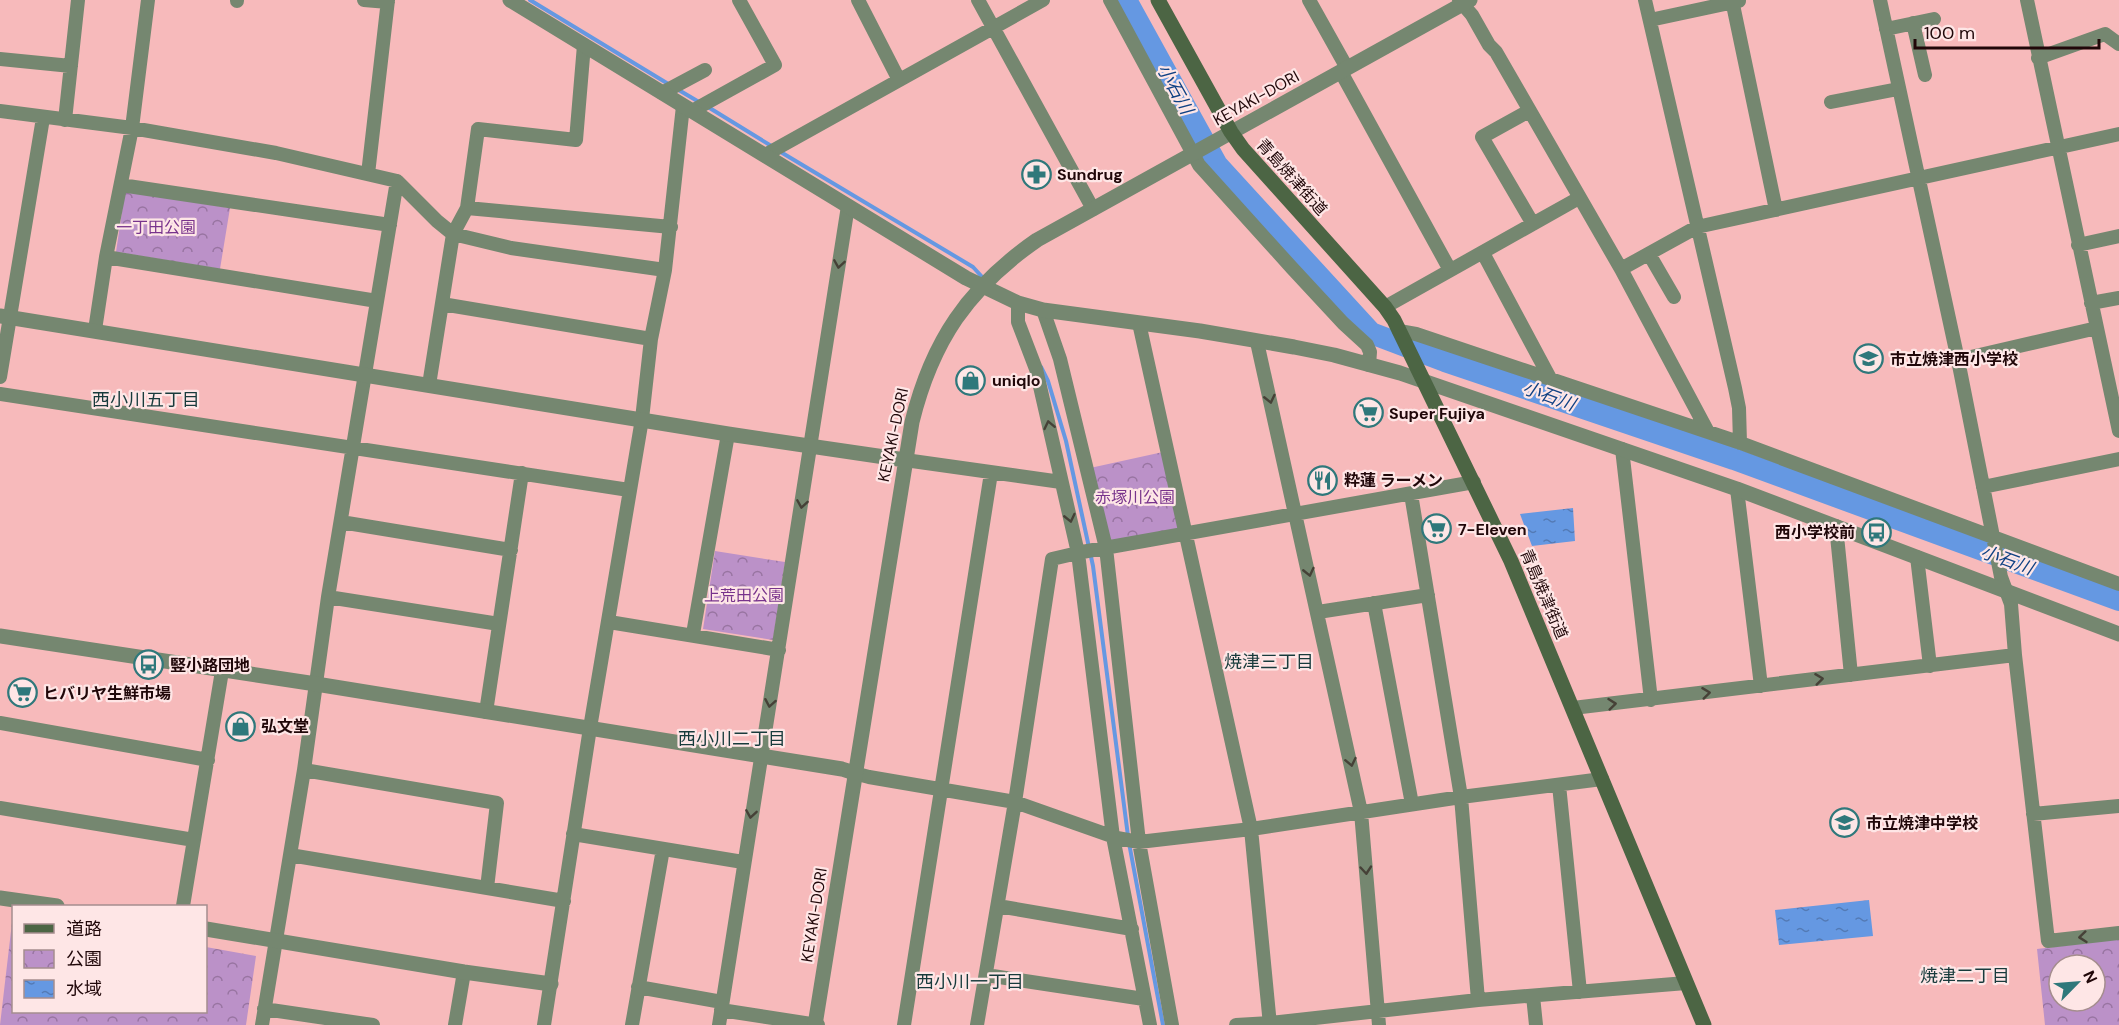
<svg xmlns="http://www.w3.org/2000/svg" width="2119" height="1025" font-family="'DM Sans','Noto Sans JP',sans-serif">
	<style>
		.park { fill: url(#park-crowns); fill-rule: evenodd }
		.water { fill: url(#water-ripples) }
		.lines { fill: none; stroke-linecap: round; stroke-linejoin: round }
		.stream { stroke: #6598e2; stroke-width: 4 }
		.river { stroke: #6598e2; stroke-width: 22 }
		.minor { stroke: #758770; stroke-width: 14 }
		.tertiary { stroke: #758770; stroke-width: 15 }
		.secondary { stroke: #4c6544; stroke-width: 15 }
		.oneway { stroke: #464137 }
		.labels { text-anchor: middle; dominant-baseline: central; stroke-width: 4.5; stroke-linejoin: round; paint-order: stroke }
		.street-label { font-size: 16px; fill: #200709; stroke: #fee6e6 }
		.poi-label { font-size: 16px; font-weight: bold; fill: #200709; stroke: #fee6e6; text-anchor: start }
		.park-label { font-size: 16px; fill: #78338c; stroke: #fee6e6 }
		.water-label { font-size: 18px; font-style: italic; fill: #104183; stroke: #fee6e6 }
		.neighbourhood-label { font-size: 18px; fill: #183b3c; stroke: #fee6e6 }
	</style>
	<defs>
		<pattern id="park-crowns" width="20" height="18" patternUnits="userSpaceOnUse" patternTransform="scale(1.5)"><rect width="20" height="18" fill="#bb91c8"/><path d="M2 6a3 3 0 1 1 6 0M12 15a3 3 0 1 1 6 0" fill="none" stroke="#9874a1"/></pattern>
		<pattern id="water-ripples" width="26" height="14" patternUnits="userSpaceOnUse" patternTransform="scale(1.5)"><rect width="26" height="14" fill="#6598e2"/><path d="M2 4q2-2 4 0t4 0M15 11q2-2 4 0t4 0" fill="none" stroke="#537ab5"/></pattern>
	</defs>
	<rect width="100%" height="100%" fill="#f7babb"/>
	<path class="park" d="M125 191 230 208 220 269 116 252Z
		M1163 452 1179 526 1177 530 1112 542 1108 538 1090 468Z
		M715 551 785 562 773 640 703 629Z
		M13 914 14 1012H206V947L256 956 246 1025H0Z
		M2119 939V1025H2045L2037 949ZM2059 965H2095V1001H2059Z"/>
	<path class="water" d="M1573 508 1575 541 1532 546 1520 514Z
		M1869 900 1873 936 1779 945 1775 910Z"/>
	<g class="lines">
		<path class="stream" d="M530 0 670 85
			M677 89 699 102
			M708 107 773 147
			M779 151 973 267 984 279
			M1041 367 1048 381 1066 441 1093 566 1128 836
			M1734 459 1735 443
			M1129 843 1163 1025"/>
		<path class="river" d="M1126 0 1217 165 1371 333 1445 361 1734 459 2119 600"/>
		<path class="minor" d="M364 0 388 2
			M858 0 899 80
			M978 0 1093 209
			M1110 0 1199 165 1292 268 1343 323 1367 345 1370 352 1369 365
			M1309 0 1347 68
			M1459 0 1472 15 1489 45 1496 52 1621 269 1708 432
			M1645 0 1735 388 1739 408 1740 443
			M1732 0 1776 210
			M1880 0 1958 360 2001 577 2011 604 2015 655 2048 941 2119 933
			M2027 0 2119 431
			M237 1V0
			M1650 20 1739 1
			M1913 23 1925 75
			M1886 29 1934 19
			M2038 58 2105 34 2119 44
			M0 59 71 66
			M1341 72 1450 270
			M662 93 705 70
			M1831 102 1898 89
			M0 111 132 128 276 153 397 181 437 221 453 234 511 248 665 270
			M692 111 775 65 739 0
			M1529 111 1482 137 1533 224
			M65 120 78 0
			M765 155 1043 0
			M368 174 388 0
			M121 185 390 225
			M467 208 671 227
			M2078 245 2119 236
			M1483 253 1551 380
			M1649 254 1674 297
			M106 257 377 301
			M1621 269 1697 227 2119 134
			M1018 303V322L1036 369 1078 553 1113 837 1150 1025
			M2091 303 2119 298
			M442 304 651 339
			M1385 307 1579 198
			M1043 310 1060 359 1106 548 1139 842 1172 1025
			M1139 323 1251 829 1270 1025
			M95 330 106 257 132 128 148 0
			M1399 331 1416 334 1738 442 2119 584
			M1257 342 1361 812 1379 1025
			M1958 360 2097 328
			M0 377 43 118
			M429 385 453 234 467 208 478 129 576 140 584 45
			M0 394 629 490
			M1622 449 1651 700
			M905 460 1061 482
			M1983 487 2119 459
			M1737 489 1761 686
			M1411 494 1461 797 1478 1000
			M341 522 511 550
			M1836 526 1851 675
			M1917 557 1930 666
			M328 597 499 624
			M1374 603 1412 804
			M1318 612 1428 595
			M609 622 779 650
			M693 634 728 434
			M1573 708 2015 655
			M486 712 522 473
			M0 723 208 760
			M304 770 497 803 487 888
			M854 773 869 777 1015 802 1117 838 1139 842 1251 829 1461 797 1602 779
			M1559 785 1580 992
			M0 808 194 840
			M2033 814 2119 806
			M573 834 743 862
			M290 855 564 901
			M183 906 222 671
			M998 906 1132 929
			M986 975 1144 999
			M638 987 722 1002
			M1533 996 1536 1025
			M264 1009 373 1025
			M721 1010 818 1025
			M262 1025 304 770 328 597 397 181
			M455 1025 464 972
			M544 1025 590 728 642 419 651 339 665 270 683 106
			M632 1025 663 849
			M719 1025 848 206
			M904 1025 991 473
			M977 1025 1015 802 1052 559 1082 552 1474 482
			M1236 1025 1270 1023 1478 1000 1686 983"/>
		<path class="tertiary" d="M510 0 966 278 1018 303 1043 310 1200 331 1294 347 1334 355 1400 373 1737 489 2119 634
			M0 316 728 434 905 460
			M0 636 316 684 842 769 854 773
			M0 898 57 906
			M206 929 464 972 551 984
			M815 1025 912 422C932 341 968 288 1037 240L1470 0"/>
		<path class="secondary" d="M1158 0 1231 132 1243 149 1385 307 1394 320 1511 561 1704 1025"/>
	</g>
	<defs><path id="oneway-chevron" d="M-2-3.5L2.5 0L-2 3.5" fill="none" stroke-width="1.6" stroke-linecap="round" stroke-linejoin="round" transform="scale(1.5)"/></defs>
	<g class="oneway">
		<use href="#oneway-chevron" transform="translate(839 264) rotate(99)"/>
		<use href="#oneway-chevron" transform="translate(1270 399) rotate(77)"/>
		<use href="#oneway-chevron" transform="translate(1049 425) rotate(-102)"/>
		<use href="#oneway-chevron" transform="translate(802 504) rotate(99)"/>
		<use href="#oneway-chevron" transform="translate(1070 518) rotate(77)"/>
		<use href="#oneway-chevron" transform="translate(1309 572) rotate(77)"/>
		<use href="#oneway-chevron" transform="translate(1819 679) rotate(-7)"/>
		<use href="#oneway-chevron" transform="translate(1706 693) rotate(-7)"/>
		<use href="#oneway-chevron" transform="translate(770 703) rotate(100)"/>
		<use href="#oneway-chevron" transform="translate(1612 704) rotate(-6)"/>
		<use href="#oneway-chevron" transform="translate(1351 762) rotate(78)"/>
		<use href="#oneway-chevron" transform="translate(751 814) rotate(99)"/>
		<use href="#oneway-chevron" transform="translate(1366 870) rotate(85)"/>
		<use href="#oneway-chevron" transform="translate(2083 937) rotate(174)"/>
	</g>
	<defs>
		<symbol id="pharmacy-ring" viewBox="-11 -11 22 22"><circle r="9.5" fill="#fee6e6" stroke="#2f787b" stroke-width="1.5"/><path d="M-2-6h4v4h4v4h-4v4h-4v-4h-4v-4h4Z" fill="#2f787b"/></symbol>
		<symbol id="school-ring" viewBox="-11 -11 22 22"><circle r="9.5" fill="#fee6e6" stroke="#2f787b" stroke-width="1.5"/><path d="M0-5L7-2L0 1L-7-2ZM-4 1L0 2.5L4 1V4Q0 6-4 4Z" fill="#2f787b"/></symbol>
		<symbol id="shop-ring" viewBox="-11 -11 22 22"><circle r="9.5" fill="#fee6e6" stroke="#2f787b" stroke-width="1.5"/><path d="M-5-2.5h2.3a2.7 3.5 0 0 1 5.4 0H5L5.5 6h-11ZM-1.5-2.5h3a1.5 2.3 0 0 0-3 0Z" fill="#2f787b"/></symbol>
		<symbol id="supermarket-ring" viewBox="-11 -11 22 22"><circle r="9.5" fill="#fee6e6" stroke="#2f787b" stroke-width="1.5"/><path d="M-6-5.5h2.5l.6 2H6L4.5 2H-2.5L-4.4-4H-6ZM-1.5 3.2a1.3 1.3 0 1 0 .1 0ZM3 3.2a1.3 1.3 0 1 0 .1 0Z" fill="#2f787b"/></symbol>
		<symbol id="restaurant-ring" viewBox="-11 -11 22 22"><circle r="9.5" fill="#fee6e6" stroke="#2f787b" stroke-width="1.5"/><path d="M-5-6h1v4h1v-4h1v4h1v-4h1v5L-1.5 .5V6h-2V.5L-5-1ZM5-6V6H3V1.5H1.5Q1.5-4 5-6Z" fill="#2f787b"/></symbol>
		<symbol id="bus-ring" viewBox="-11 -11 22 22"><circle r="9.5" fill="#fee6e6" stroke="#2f787b" stroke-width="1.5"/><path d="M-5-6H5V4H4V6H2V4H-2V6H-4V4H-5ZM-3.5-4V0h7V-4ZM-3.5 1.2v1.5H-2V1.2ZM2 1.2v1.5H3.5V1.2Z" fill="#2f787b"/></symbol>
	</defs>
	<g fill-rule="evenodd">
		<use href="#pharmacy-ring" x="1020" y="158" width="33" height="33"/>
		<use href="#school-ring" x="1852" y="342" width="33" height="33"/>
		<use href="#shop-ring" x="954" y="364" width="33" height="33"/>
		<use href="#supermarket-ring" x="1352" y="396" width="33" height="33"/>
		<use href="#restaurant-ring" x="1306" y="464" width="33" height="33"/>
		<use href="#supermarket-ring" x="1420" y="512" width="33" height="33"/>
		<use href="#bus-ring" x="1860" y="516" width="33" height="33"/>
		<use href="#bus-ring" x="132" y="648" width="33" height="33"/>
		<use href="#supermarket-ring" x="6" y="676" width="33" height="33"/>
		<use href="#shop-ring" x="224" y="710" width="33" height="33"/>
		<use href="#school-ring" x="1828" y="806" width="33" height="33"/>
	</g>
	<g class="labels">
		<g class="street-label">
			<text transform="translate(1256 98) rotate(-29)">KEYAKI-DORI</text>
			<text transform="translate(1292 177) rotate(48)">青島焼津街道</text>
			<text transform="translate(893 435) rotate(-78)">KEYAKI-DORI</text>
			<text transform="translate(1544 594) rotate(67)">青島焼津街道</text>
			<text transform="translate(814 915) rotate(-81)">KEYAKI-DORI</text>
		</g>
		<g class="poi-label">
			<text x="1057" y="174">Sundrug</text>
			<text x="1890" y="359">市立焼津西小学校</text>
			<text x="992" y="380">uniqlo</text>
			<text x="1389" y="413">Super Fujiya</text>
			<text x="1344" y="480">粋蓮 ラーメン</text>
			<text x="1458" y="529">7-Eleven</text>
			<text x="1855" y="532" text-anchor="end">西小学校前</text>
			<text x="170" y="665">竪小路団地</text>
			<text x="43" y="693">ヒバリヤ生鮮市場</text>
			<text x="261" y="726">弘文堂</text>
			<text x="1866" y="823">市立焼津中学校</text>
		</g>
		<g class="park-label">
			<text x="156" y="227">一丁田公園</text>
			<text x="1135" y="497">赤塚川公園</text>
			<text x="744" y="595">上荒田公園</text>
		</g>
		<g class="water-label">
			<text transform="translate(1175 89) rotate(61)">小石川</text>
			<text transform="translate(1549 396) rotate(20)">小石川</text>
			<text transform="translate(2007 560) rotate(20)">小石川</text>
		</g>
		<g class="neighbourhood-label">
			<text x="146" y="400">西小川五丁目</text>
			<text x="1269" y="662">焼津三丁目</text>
			<text x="732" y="739">西小川二丁目</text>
			<text x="1965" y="976">焼津二丁目</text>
			<text x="970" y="982">西小川一丁目</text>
		</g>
	</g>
	<rect x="12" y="905" width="195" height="108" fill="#fee6e6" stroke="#a58d8e" stroke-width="1.5"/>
	<rect x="24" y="924" width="30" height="9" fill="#4c6544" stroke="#a58d8e" stroke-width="1.5"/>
	<text x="66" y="935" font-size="18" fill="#200709">道路</text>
	<rect x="24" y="950" width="30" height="18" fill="url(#park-crowns)" stroke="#a58d8e" stroke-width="1.5"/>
	<text x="66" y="965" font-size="18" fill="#200709">公園</text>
	<rect x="24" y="980" width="30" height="18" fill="url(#water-ripples)" stroke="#a58d8e" stroke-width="1.5"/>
	<text x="66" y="995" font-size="18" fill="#200709">水域</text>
	<g transform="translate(2077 983) rotate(65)"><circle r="28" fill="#fee6e6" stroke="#a58d8e" stroke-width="1.5"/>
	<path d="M0-4.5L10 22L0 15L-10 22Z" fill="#2f787b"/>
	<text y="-9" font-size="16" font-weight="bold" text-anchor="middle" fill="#200709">N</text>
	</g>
	<path d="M1915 39v9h184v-9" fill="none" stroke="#200709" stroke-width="3"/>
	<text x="1924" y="39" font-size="18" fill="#200709" stroke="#fee6e6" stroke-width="4.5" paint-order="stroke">100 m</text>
</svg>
